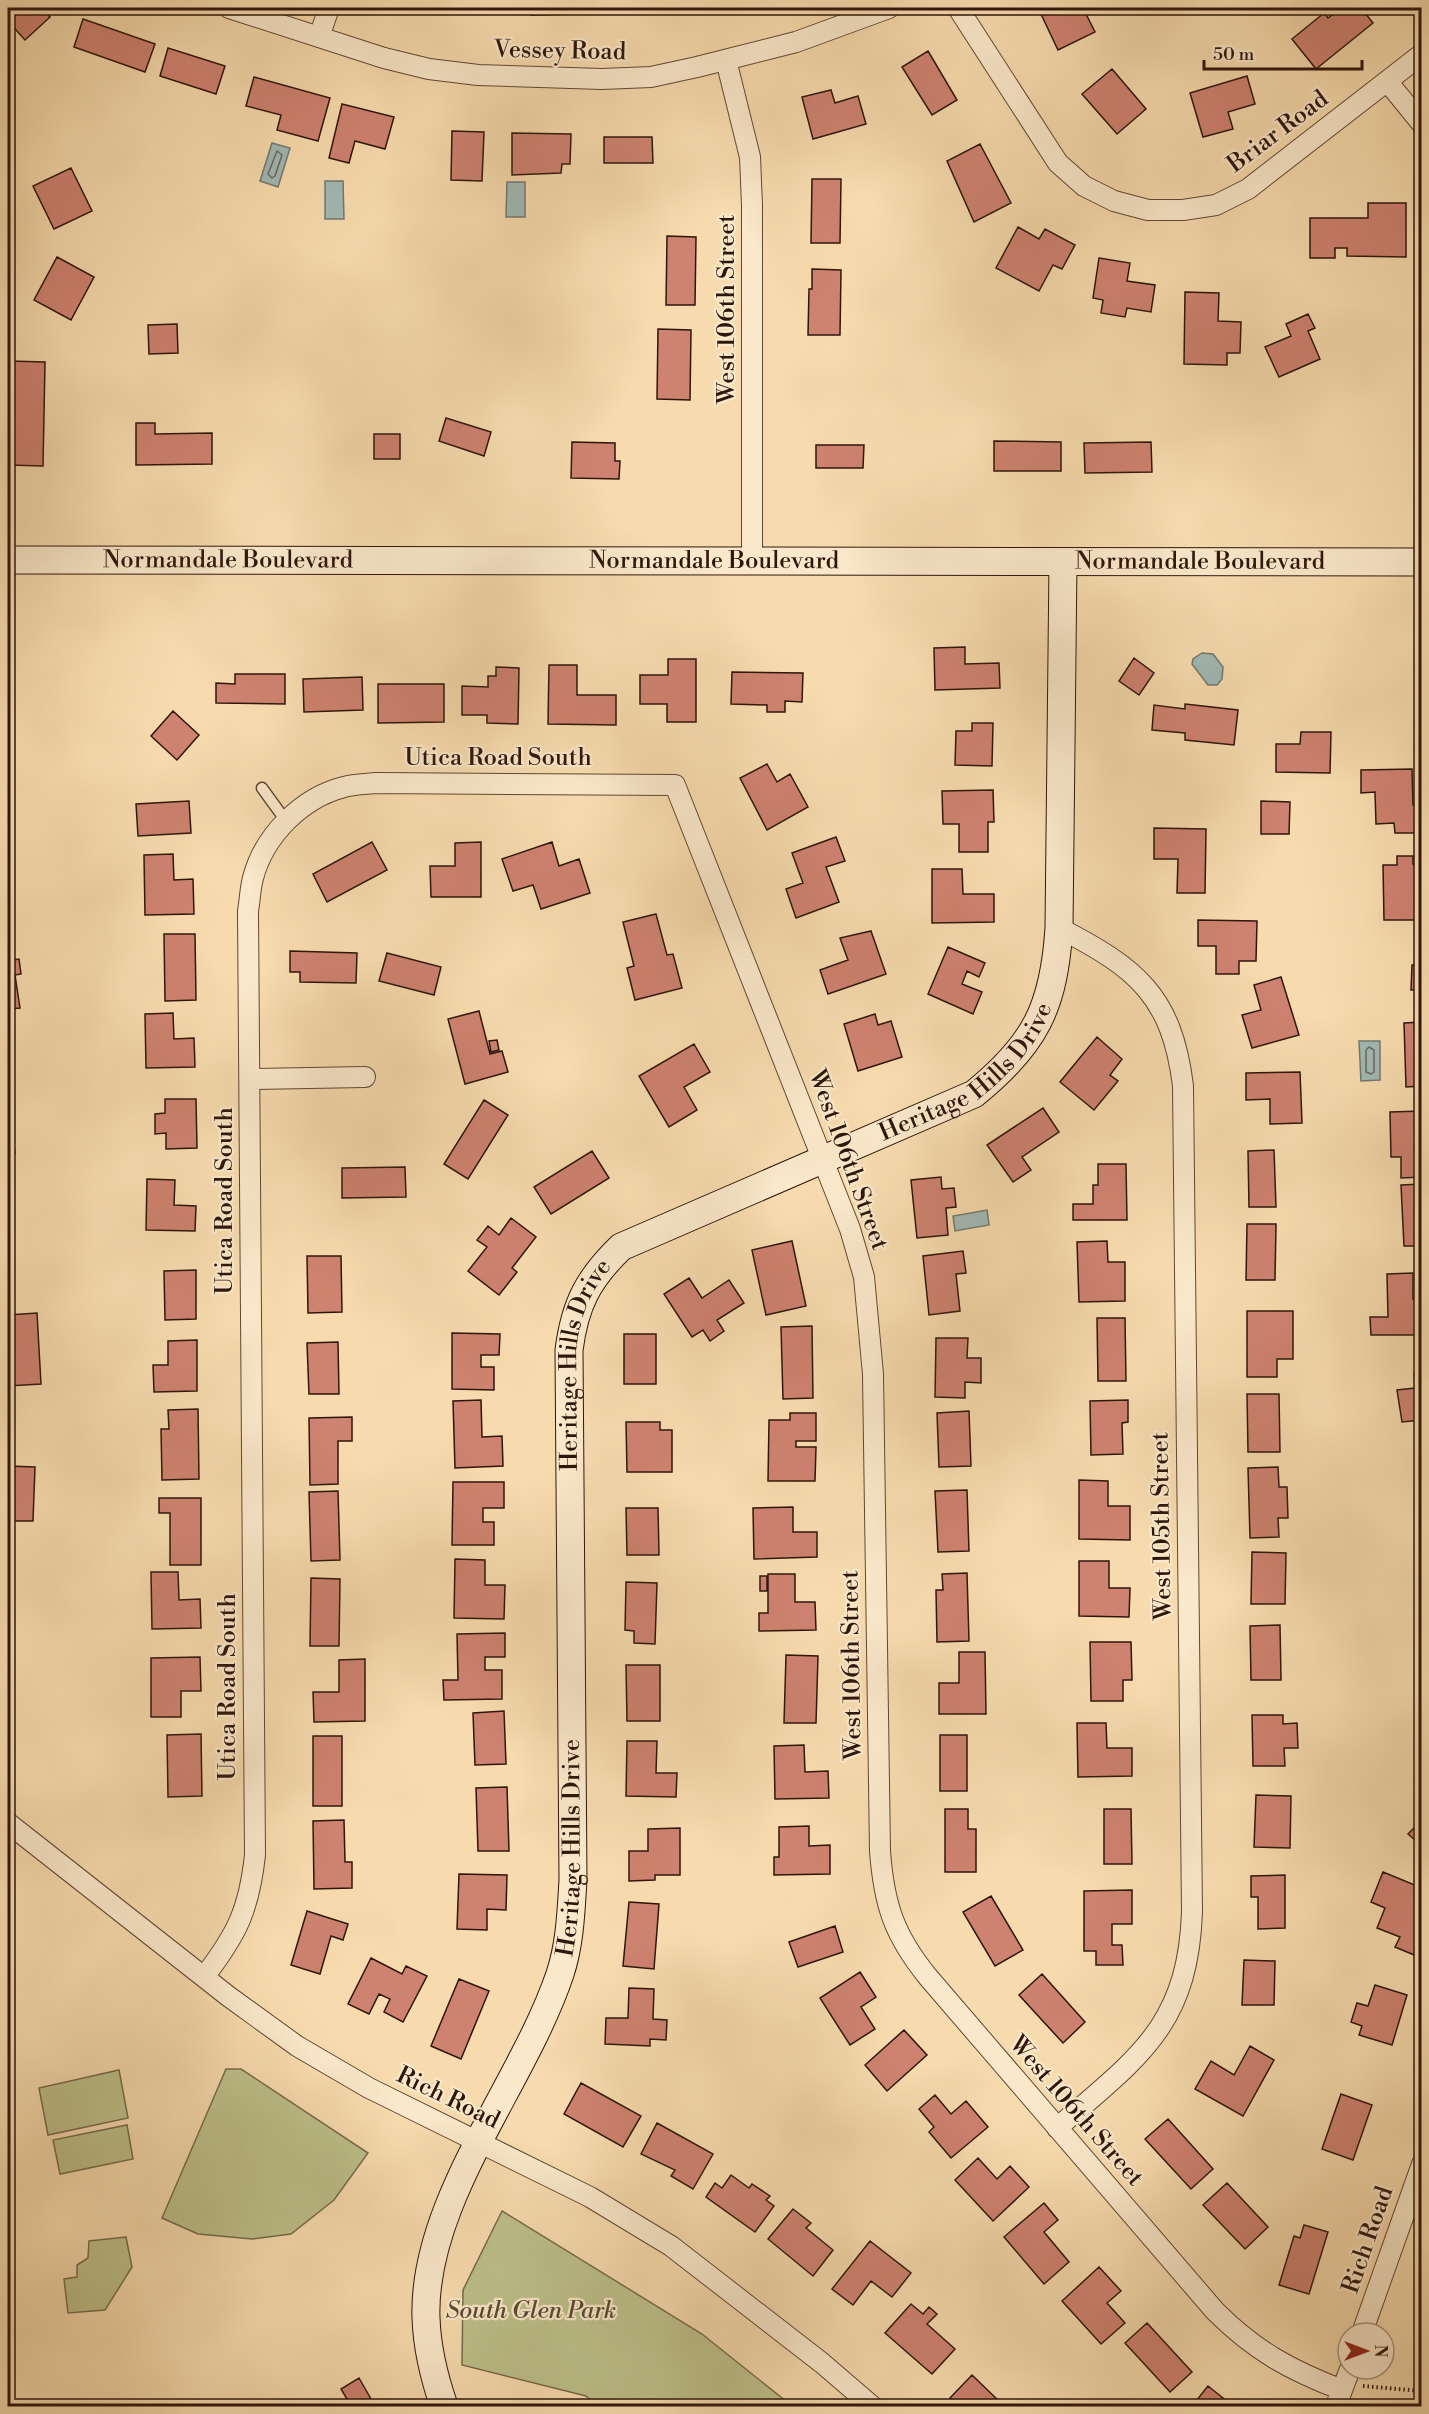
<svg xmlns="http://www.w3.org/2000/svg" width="1429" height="2414" font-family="'Libre Bodoni',serif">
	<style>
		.green { fill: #bdc08a; stroke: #766b4b; stroke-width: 1.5 }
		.water { fill: #a1b9b5; stroke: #737871; stroke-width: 1.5 }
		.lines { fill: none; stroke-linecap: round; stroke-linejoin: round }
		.shore { stroke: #686860; stroke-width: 1.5 }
		.building { fill: #ce8270; stroke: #2e160c; stroke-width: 1.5 }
		.lane-casing { stroke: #604734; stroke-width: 13 }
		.street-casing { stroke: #604734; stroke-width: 22 }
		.secondary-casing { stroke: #2e160c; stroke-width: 29 }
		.path { stroke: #2e160c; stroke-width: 4; stroke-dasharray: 1.5 3; stroke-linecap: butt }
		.lane { stroke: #fae8ca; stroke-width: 10 }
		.street { stroke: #fae8ca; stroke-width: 20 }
		.secondary { stroke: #fae8ca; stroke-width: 27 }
		.labels { text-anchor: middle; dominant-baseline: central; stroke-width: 4.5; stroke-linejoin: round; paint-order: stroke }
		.street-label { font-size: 24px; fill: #2e160c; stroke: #fae8ca }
		.park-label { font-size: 24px; font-style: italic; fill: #594932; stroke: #fae8ca }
	</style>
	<rect width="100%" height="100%" fill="#f7dbae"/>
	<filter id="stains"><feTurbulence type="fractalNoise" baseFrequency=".00333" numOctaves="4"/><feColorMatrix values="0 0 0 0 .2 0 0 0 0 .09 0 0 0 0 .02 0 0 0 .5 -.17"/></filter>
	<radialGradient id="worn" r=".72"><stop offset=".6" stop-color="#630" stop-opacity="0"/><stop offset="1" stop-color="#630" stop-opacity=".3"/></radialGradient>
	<path class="green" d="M226 2069H241L368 2153 334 2200 291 2234 252 2239 198 2234 162 2218Z
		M119 2070 128 2118 48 2135 39 2088Z
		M127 2125 133 2159 60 2174 53 2140Z
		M502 2211 702 2334 792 2406H597L586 2396 462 2365 463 2290Z
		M126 2237 132 2267 105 2310 68 2313 64 2279 77 2277V2265L88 2258 89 2241Z"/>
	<path class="water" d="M272 143 290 148 278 187 260 181Z
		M325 181H343L344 219H325Z
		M507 182H525V217H506Z
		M1202 653 1213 654 1223 667 1222 679 1217 685H1208L1192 664 1193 659Z
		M1359 1041H1380V1080L1361 1081Z
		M987 1210 989 1225 955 1231 953 1216Z"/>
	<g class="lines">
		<path class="shore" d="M277 151 282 155 275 176 272 178 268 174Z
			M1369 1047 1374 1050V1072L1371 1074 1366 1072V1050Z"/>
	</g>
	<path class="building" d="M8 8H41L50 17 25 40 8 21Z
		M531 8H580V14L531 15Z
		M629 8H694L629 14Z
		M1045 8H1083L1095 32 1058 50 1041 14 1046 11Z
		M1341 8H1361L1373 23 1316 69 1292 39 1324 13 1328 18Z
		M83 19 155 44 145 72 74 47Z
		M168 48 225 66 216 94 160 76Z
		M928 51 957 100 932 115 902 67Z
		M1112 69 1146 109 1117 134 1082 94Z
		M1247 76 1255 104 1228 112 1233 129 1203 137 1190 93Z
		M254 77 330 98 318 141 277 130 281 115 246 106Z
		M831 90 835 103 858 96 866 124 813 139 802 97Z
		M342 104 394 117 385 149 355 141 349 163 329 158Z
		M452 131 484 132 482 181 451 180Z
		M512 133 571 134 570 164H562L561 173 512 175Z
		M604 137H652L653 163H604Z
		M980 144 1011 203 974 222 947 161Z
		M71 168 92 211 54 229 33 186Z
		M812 179H841L840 243H811Z
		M1368 203H1406V257L1347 256V248H1335V258H1310V218H1368Z
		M1018 227 1039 239 1045 229 1075 245 1062 269 1053 265 1039 291 996 268Z
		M667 236 696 237 695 305H666Z
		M57 257 94 277 71 320 34 300Z
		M1099 258 1130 263 1127 281 1155 285 1151 312 1127 308 1125 317 1101 313 1103 300 1093 298Z
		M812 269 841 270 840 335H808L809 289H812Z
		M1185 292 1219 293 1218 321 1241 322 1240 353H1227V365L1184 364Z
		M1308 314 1315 328 1308 331 1320 359 1279 377 1265 347 1291 336 1286 324Z
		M177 324 178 353 149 354 148 325Z
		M658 329 691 330 690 400 657 399Z
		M8 361 45 362 43 466 8 465Z
		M446 418 491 432 484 456 439 441Z
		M136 423H155V434L212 433V464L136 465Z
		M374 434H400V459H374Z
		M994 441 1061 442V471H994Z
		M572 442 615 443V461H620L619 479 571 478Z
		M1151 442 1152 472 1085 473 1084 443Z
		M816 445H864L863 468H816Z
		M965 647V664L999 663 1000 688 935 690 934 648Z
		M1134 658 1154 673 1139 695 1119 681Z
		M668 659H696V722H667V704H640V675H668Z
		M549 665H577V695H616V725L548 724Z
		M496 667 519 668 518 724 487 723V715H462V686L488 687V676H496Z
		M732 672 803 673 802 702 785 701V712H767V705L731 704Z
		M235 674H285V704L216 703V683L235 684Z
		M362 677 363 710 304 712 303 679Z
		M378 684H444V722L378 723Z
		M1185 704 1238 710 1234 745 1185 740V733L1152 730 1154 705 1185 709Z
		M173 711 199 735 177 760 151 736Z
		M972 723H993L992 766 955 765 956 731H972Z
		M1301 732H1331L1330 773 1276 772V744H1300Z
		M767 764 777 782 790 774 808 807 767 830 740 778Z
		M1412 769 1413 805 1421 804 1422 833H1395L1394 823 1376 824 1375 792 1361 793V770Z
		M993 790 994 822H988V852H959V824H943L942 791Z
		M189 801 191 833 138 836 136 804Z
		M1261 801 1290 802 1289 834H1261Z
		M1154 828 1206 829 1205 893H1177L1178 859H1154Z
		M836 837 845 861 826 867 839 902 796 918 786 889 803 883 792 853Z
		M372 842 387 870 327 902 313 874Z
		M481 842V897H431L430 866H455V843Z
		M552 842 559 866 579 859 590 893 541 909 533 885 513 891 502 859Z
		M173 854 174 880 193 879 194 914 145 915 144 855Z
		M1397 856H1413V864H1422V920H1384L1383 865H1397Z
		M932 869H962L963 894H994V922L932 923Z
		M656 914 667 955 673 954 682 988 635 1000 627 968 634 966 623 922Z
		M1198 920 1257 921 1256 961H1239V974H1216V946H1198Z
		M871 931 886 974 828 994 820 970 848 960 840 938Z
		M164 934H195L196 1000 165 1001Z
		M8 941H10L13 960 19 959 21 974 15 975 20 1008 8 1009Z
		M948 947 985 963 979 977 967 971 962 984 982 992 973 1014 928 994Z
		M290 951 357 953 356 983 300 982V972H290Z
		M387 953 441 967 434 995 379 981Z
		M1412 965H1422V990H1411Z
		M1281 977 1299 1035 1252 1048 1242 1015 1261 1010 1254 985Z
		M479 1011 490 1054 502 1051 508 1072 465 1084 448 1019Z
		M173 1013 174 1039 194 1038 195 1067 146 1068 145 1014Z
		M875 1014 878 1025 891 1021 902 1057 858 1071 844 1024Z
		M1422 1022V1086L1406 1087 1404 1023Z
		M1097 1037 1122 1059 1110 1075 1118 1081 1094 1110 1060 1082Z
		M497 1040 499 1050 491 1052 489 1041Z
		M694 1044 710 1072 684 1087 697 1110 669 1127 639 1076Z
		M1300 1072 1302 1123 1270 1124V1099L1246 1100V1073Z
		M165 1099H196L197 1148 166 1149V1133L155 1134V1114L165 1113Z
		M484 1100 508 1115 468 1179 444 1164Z
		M8 1103 15 1153 8 1154Z
		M1043 1108 1059 1132 1022 1157 1031 1170 1013 1182 987 1145Z
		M1422 1111V1177L1401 1178V1157H1391L1390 1112Z
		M1274 1150 1276 1207H1249L1248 1151Z
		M592 1151 609 1178 551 1214 534 1187Z
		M1098 1164H1126L1127 1220H1073V1204H1093V1185H1098Z
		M405 1167 406 1197 342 1198V1168Z
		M941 1177 942 1189 954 1188 956 1207 946 1208 948 1235 917 1238 911 1180Z
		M147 1179 175 1180 174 1205 196 1206 195 1231 146 1230Z
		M1422 1184V1246H1404L1401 1185Z
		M511 1218 536 1237 512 1268 517 1272 499 1295 468 1271 487 1247 477 1240 488 1226 499 1235Z
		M1247 1224H1276L1275 1280H1246Z
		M792 1241 806 1306 766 1315 752 1250Z
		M1107 1241 1108 1262H1125V1301L1079 1302 1077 1242Z
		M963 1251 966 1273 956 1274 960 1311 929 1315 923 1256Z
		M307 1256H341L342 1312 308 1313Z
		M196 1270V1319L165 1320 164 1271Z
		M1413 1273V1299H1422V1335H1371L1370 1317H1388L1387 1274Z
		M689 1278 702 1298 729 1280 744 1303 717 1320 724 1331 710 1341 703 1330 692 1337 664 1294Z
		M1247 1311H1293V1359H1277V1377H1247Z
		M37 1313 41 1384 8 1386V1315Z
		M1097 1318H1125L1126 1381H1098Z
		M812 1326 813 1398 783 1399 781 1327Z
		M452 1333 500 1334 499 1355H481V1367H494V1390L452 1389Z
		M624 1334H656V1384H624Z
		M936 1338H968L967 1358H981V1383L965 1382V1398L935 1397Z
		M197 1340V1391L154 1392 153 1365H168V1341Z
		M338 1342 339 1394H309L307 1343Z
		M1422 1373V1420L1402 1422 1397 1390 1415 1388 1414 1374Z
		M1247 1394H1279L1280 1452H1248Z
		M481 1400 482 1437 502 1436 503 1466 455 1468 453 1401Z
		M1128 1400V1422L1122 1423 1123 1454 1091 1455 1090 1401Z
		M198 1409 199 1479 162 1480 161 1429H169L168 1410Z
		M969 1411 971 1466 939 1467 937 1413Z
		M790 1413H816V1441H796V1447H816L815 1481H768L769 1420H790Z
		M352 1417V1441H338V1484L310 1485 309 1418Z
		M626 1422H660V1430H672V1472H627Z
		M8 1466 35 1467 33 1521H12V1526H8Z
		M1278 1467 1279 1487H1287L1288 1518H1278L1279 1537 1250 1538 1248 1468Z
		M1079 1480 1108 1481V1506H1130V1540L1079 1539Z
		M453 1482H504V1508H483V1522H494V1545H452Z
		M967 1490 969 1551 938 1552 935 1491Z
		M338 1491 340 1560 311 1561 309 1492Z
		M159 1498H201V1565H170V1513H159Z
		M793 1507V1532H817V1557L754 1559 753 1508Z
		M626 1508H658L659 1555H627Z
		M1252 1552 1286 1553 1285 1604H1251Z
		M455 1559 485 1560V1585H505L504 1619 454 1618Z
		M1079 1561H1109V1588H1130L1129 1617 1079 1616Z
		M151 1572H178L179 1600 200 1599 201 1628 152 1629Z
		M967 1573 969 1641 937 1642 936 1590H943L942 1574Z
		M768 1574H795V1602H815L816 1630 759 1631V1613H768Z
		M760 1576H767V1591H760Z
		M311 1578 340 1579 339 1646H310Z
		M626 1582 657 1583 655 1644 634 1643V1631L625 1630Z
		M1280 1625 1281 1680H1251L1250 1626Z
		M505 1633V1657H485V1670H502V1699L444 1700 443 1680H458L457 1634Z
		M1090 1642H1131L1132 1680H1123V1701H1091Z
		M959 1652H985L986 1714H939V1683H959Z
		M786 1655 818 1656 816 1723H784Z
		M200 1657 201 1691H181V1717H151V1658Z
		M365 1659V1721L314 1722 313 1692H339V1660Z
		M626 1665H660V1721H627Z
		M504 1711 506 1764 475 1765 473 1713Z
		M1252 1715H1283V1724L1297 1723 1298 1748H1284L1285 1766H1253Z
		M1077 1723H1106L1107 1748H1132V1776L1078 1777Z
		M201 1734 202 1796 168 1797 167 1735Z
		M940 1735H967V1791H940Z
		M313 1736H342V1806H313Z
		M627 1741H657L656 1773H677L676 1797 626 1796Z
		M804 1745 805 1772 828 1771 829 1798 775 1799 774 1746Z
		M507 1787 509 1851H478L476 1788Z
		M1256 1795 1291 1796 1290 1848 1254 1847Z
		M945 1809H968V1829H976V1872H945Z
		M1104 1809H1131L1132 1864H1104Z
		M344 1820 345 1862H352V1888L314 1889 313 1821Z
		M1422 1820V1846L1408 1834Z
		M809 1826V1846L830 1845V1874L774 1875V1857H779V1827Z
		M680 1828V1875H655V1880L629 1881V1851H648V1829Z
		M1383 1872 1422 1888V1950L1419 1957 1395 1947 1400 1937 1377 1928 1385 1908 1371 1902Z
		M459 1874 507 1875 506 1910 487 1909V1930L457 1929Z
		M1285 1875V1928L1258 1929V1897H1251V1876Z
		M1132 1890V1924H1112V1945H1122L1123 1965H1096V1951H1084V1891Z
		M991 1896 1023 1950 995 1966 963 1912Z
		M629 1902 659 1904 654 1969 623 1966Z
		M307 1911 348 1924 343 1940 331 1936 320 1974 291 1965Z
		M835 1926 843 1952 798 1967 789 1942Z
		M371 1958 402 1974 406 1966 427 1976 403 2022 384 2012 390 1999 379 1994 369 2014 348 2004Z
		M1244 1960 1275 1961 1274 2005H1242Z
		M860 1972 876 1997 861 2007 875 2029 850 2045 820 1998Z
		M1042 1974 1085 2022 1063 2043 1019 1995Z
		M459 1979 489 1991 461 2059 431 2046Z
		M1375 1985 1407 1995 1392 2045 1359 2035 1362 2026 1351 2022 1357 2003 1368 2006Z
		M629 1988 654 1989 653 2019 667 2020 666 2040 650 2039V2046L605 2044 606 2018H628Z
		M904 2030 927 2055 887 2091 865 2065Z
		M1250 2046 1274 2060 1243 2116 1195 2089 1211 2061 1234 2075Z
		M581 2083 641 2116 623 2147 564 2114Z
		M1341 2094 1372 2105 1353 2160 1322 2149Z
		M935 2095 951 2114 966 2101 988 2127 951 2158 929 2132 934 2127 919 2109Z
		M1168 2119 1213 2169 1191 2189 1145 2139Z
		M657 2123 713 2154 693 2189 671 2176 675 2170 641 2154Z
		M978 2158 997 2179 1010 2166 1029 2187 993 2221 955 2180Z
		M731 2175 749 2188 752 2184 770 2196 766 2200 774 2206 755 2232 706 2197 715 2183 722 2188Z
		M1227 2183 1268 2227 1245 2249 1203 2205Z
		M1044 2203 1058 2220 1044 2232 1069 2262 1044 2284 1004 2237Z
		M793 2209 811 2223 806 2228 833 2250 813 2276 768 2239Z
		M1304 2225 1328 2232 1309 2294 1279 2285 1294 2236 1300 2238Z
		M870 2241 911 2273 892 2297 871 2281 853 2305 832 2289Z
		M1099 2267 1121 2291 1107 2303 1125 2323 1101 2344 1062 2301Z
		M911 2304 923 2314 929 2307 937 2314 927 2324 955 2349 932 2374 885 2333Z
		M1147 2323 1192 2372 1170 2392 1125 2343Z
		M972 2375 1004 2406H958L950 2398Z
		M359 2378 375 2406H334L347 2399 341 2389Z
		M1208 2386 1233 2406H1192Z"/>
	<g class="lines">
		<defs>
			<path id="lane" d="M262 788 286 821"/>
			<path id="street" d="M229 8 384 58 429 69 478 75 602 79 651 77 697 67 796 42 889 8
				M958 8 1058 163 1084 186 1114 201 1148 210H1183L1216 205 1248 189 1422 54
				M319 37 329 8
				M726 60 750 157 752 205V561
				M1387 81 1422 124
				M250 1079 365 1077
				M8 1823 228 1996 297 2046 369 2088 590 2197 671 2246 822 2363 872 2406
				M204 1977C237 1934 249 1910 255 1855L248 911C250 900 250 889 253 878 264 836 301 798 344 787 354 784 366 784 376 783L675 785 850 1229 864 1277 873 1374 880 1851C884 1905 894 1935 928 1977L1215 2311C1255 2351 1290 2370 1342 2390
				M1057 2128C1137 2058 1188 2027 1192 1912L1183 1086C1172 996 1137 968 1059 928
				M1362 2333 1422 2164
				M1336 2406 1350 2369"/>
			<g id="secondary">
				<path id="s1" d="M8 560 1422 562"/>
				<path id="s2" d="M444 2406C434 2377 427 2349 426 2318 422 2201 523 2084 560 1974 570 1944 571 1912 573 1880L569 1350C575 1304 588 1279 621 1247L974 1094C1036 1044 1054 1006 1059 928L1063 562"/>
			</g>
		</defs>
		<use href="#lane" class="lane-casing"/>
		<use href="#street" class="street-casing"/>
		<use href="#secondary" class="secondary-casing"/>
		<path class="path" d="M1363 2386 1422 2391"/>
		<use href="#lane" class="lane"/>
		<use href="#street" class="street"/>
		<use href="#secondary" class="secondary"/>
	</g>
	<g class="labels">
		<g class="street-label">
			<text transform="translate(560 51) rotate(1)">Vessey Road</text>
			<text transform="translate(1278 132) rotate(-37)">Briar Road</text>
			<text transform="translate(727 309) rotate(-90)">West 106th Street</text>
			<text stroke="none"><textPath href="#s1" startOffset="220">Normandale Boulevard</textPath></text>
			<text stroke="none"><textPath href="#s1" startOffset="706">Normandale Boulevard</textPath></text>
			<text stroke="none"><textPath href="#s1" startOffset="1192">Normandale Boulevard</textPath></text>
			<text x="498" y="758">Utica Road South</text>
			<text stroke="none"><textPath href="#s2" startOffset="1598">Heritage Hills Drive</textPath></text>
			<text transform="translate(848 1160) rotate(70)">West 106th Street</text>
			<text transform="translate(225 1201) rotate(-90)">Utica Road South</text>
			<text stroke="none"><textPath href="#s2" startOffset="1076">Heritage Hills Drive</textPath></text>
			<text transform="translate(1162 1526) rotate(-91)">West 105th Street</text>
			<text transform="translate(852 1665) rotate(-91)">West 106th Street</text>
			<text transform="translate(228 1687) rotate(-90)">Utica Road South</text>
			<text stroke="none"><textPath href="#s2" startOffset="590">Heritage Hills Drive</textPath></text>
			<text transform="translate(448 2098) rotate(26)">Rich Road</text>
			<text transform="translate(1076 2111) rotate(49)">West 106th Street</text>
			<text transform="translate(1368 2240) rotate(-71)">Rich Road</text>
		</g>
		<g class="park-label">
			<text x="531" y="2311">South Glen Park</text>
		</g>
	</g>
	<rect width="1429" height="2414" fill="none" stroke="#f7dbae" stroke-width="30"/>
	<rect x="9" y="9" width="1411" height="2396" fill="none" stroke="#2e160c" stroke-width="3"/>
	<rect x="15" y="15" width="1399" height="2384" fill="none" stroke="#2e160c" stroke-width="1.5"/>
	<g transform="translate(1366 2351) rotate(90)"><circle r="28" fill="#fae8ca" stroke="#a8947e" stroke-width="1.5"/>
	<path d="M0-4.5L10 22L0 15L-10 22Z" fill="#8f2418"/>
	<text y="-9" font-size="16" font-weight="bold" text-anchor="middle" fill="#2e160c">N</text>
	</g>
	<path d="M1204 60v9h158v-9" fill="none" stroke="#2e160c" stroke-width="3"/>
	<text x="1213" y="60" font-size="18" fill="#2e160c" stroke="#fae8ca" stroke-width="4.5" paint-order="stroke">50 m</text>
	<rect width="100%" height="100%" filter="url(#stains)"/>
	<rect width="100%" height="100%" fill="url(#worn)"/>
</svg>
